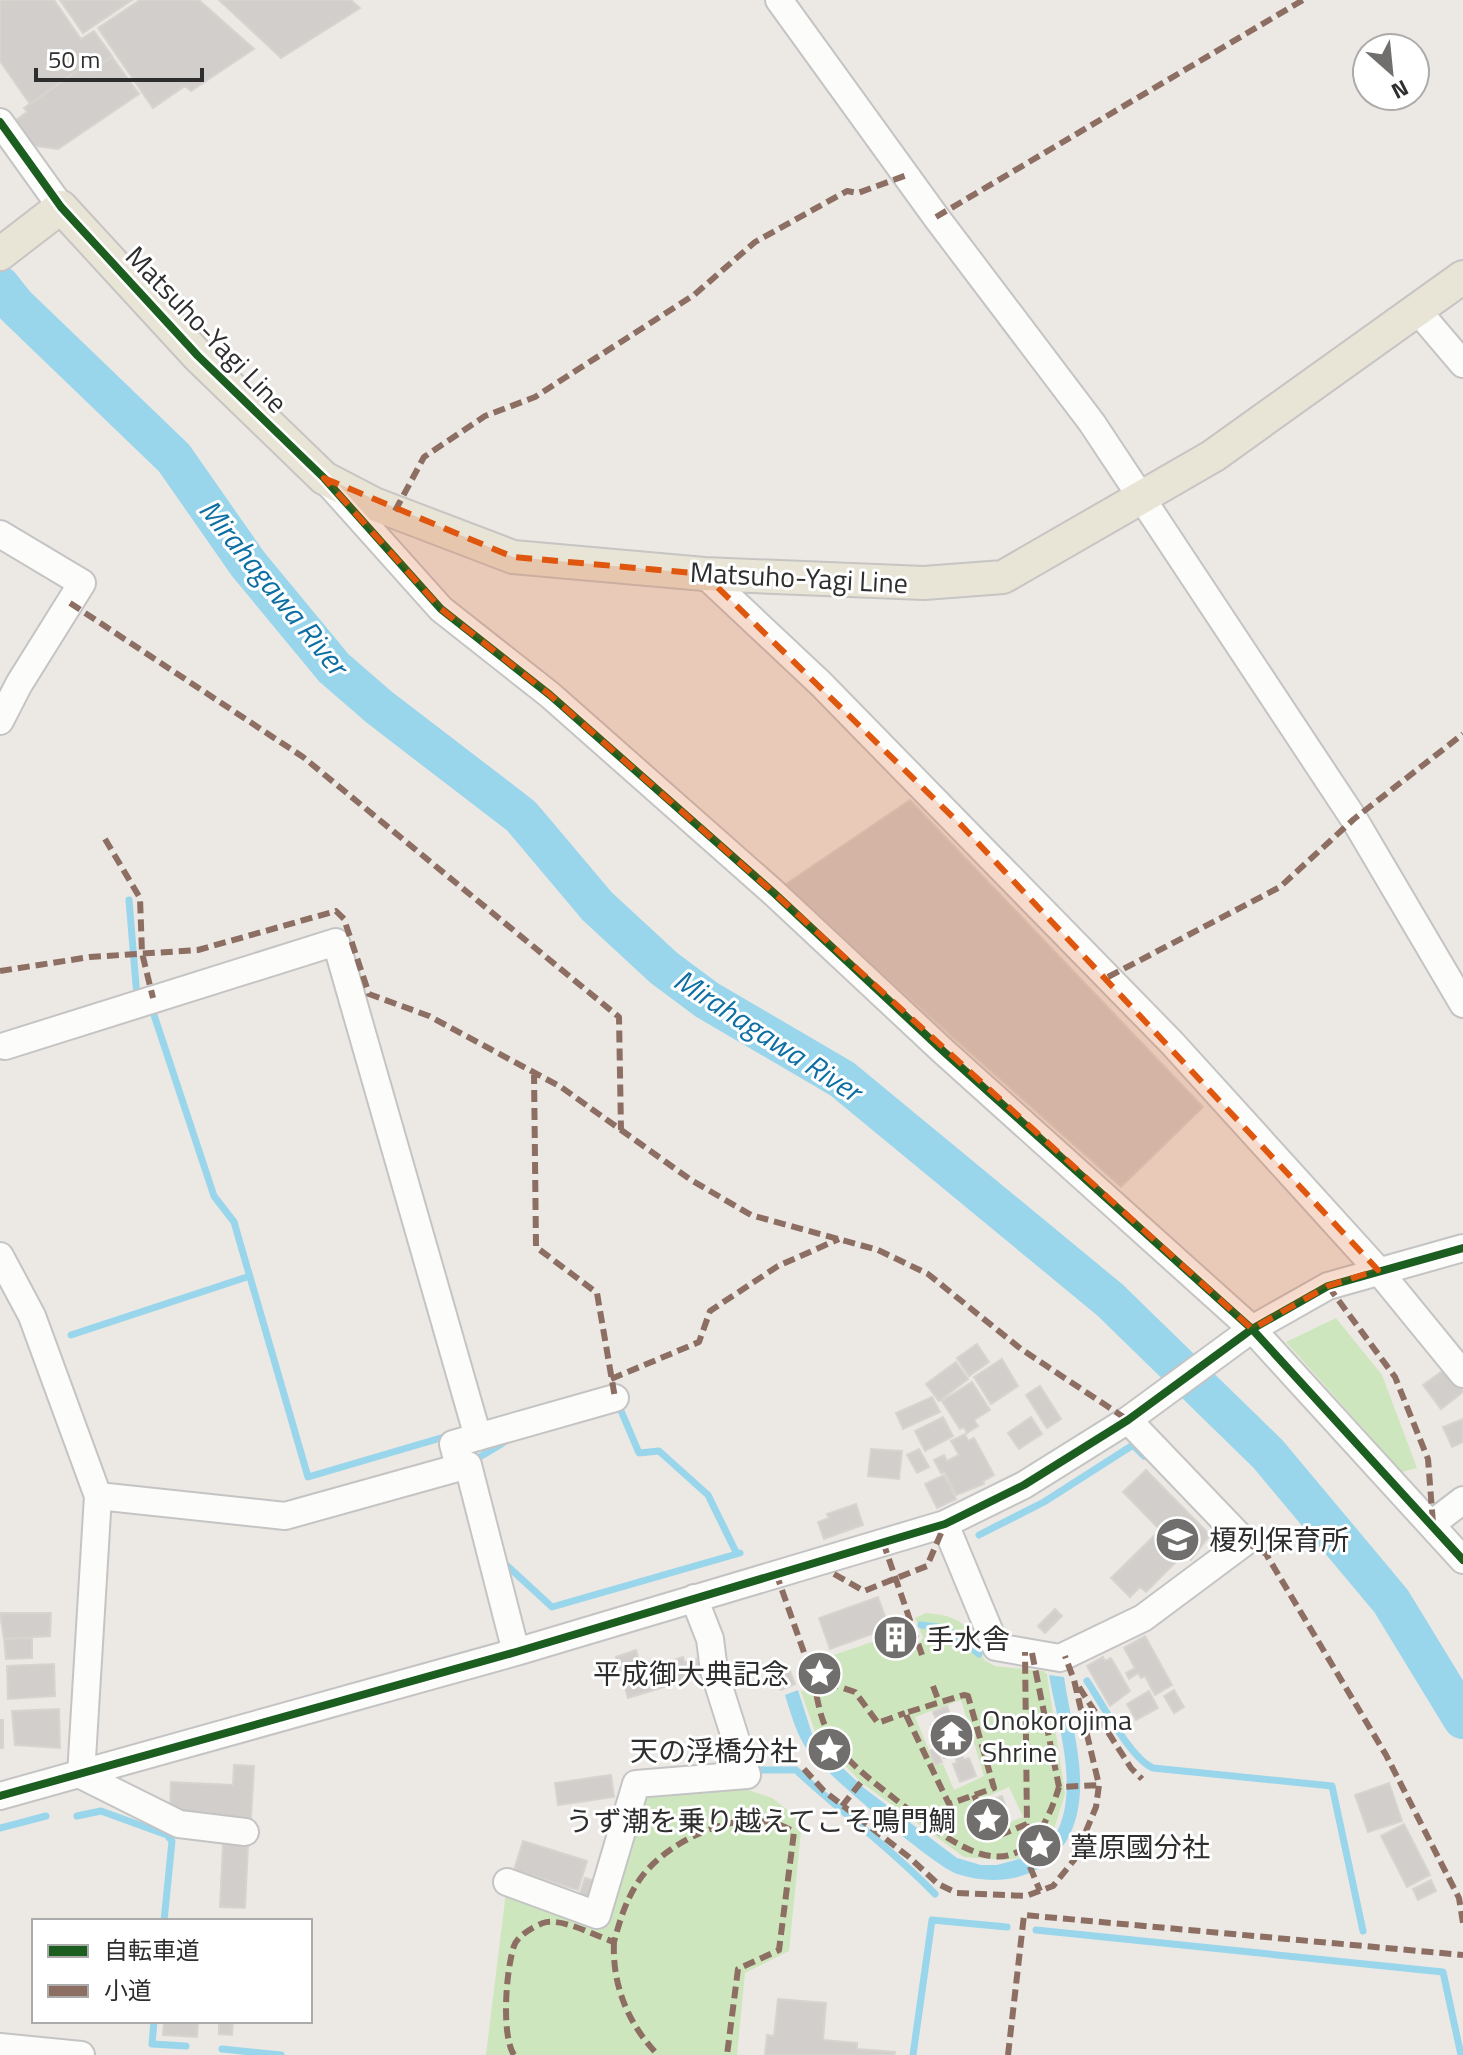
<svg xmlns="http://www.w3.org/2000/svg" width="1463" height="2055" font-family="'Titillium Web','Noto Sans JP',sans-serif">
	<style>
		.green { fill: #cee6be; fill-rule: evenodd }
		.water { fill: #99d6ec }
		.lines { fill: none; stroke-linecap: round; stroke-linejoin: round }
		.stream { stroke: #99d6ec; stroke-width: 7 }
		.river { stroke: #99d6ec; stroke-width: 40 }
		.building { fill: #d1cecb; stroke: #d7d4d0; stroke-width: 2 }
		.minor-casing { stroke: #c5c4c5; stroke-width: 30 }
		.major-casing { stroke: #c6c5c4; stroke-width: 36 }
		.minor { stroke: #fcfcfb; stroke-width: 26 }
		.major { stroke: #e8e4d6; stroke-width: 32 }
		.quiet { stroke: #8d6e63; stroke-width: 6; stroke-dasharray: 12 6; stroke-linecap: butt }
		.cycleway-casing { stroke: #fff; stroke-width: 13 }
		.cycleway { stroke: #1b5e20; stroke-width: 8 }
		.marked { fill: #df570e; fill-opacity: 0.2; stroke: #df570e; stroke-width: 6; stroke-dasharray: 16 10; stroke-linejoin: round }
		.labels { text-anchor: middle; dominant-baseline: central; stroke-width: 6; stroke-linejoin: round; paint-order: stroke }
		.street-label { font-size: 28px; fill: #2e2e2e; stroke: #fff }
		.poi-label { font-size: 28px; fill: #2e2e2e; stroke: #fff; text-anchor: start }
		.water-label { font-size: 30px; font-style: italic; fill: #0d6fa3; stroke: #fff }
	</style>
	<rect width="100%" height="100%" fill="#ece8e4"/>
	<path class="green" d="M1336 1318 1382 1375 1417 1468 1402 1472 1286 1342Z
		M926 1613C963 1616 972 1627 984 1660L995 1666 1043 1671 1047 1674 1065 1794 1055 1826 1045 1844 1022 1858 1005 1860 964 1857 862 1783 817 1737 801 1692 806 1686 799 1670 804 1665 878 1640 891 1653 921 1641 923 1637 915 1618ZM961 1700 984 1776 954 1790 943 1764 935 1765 915 1717ZM1009 1787 1023 1817 990 1830 979 1800Z
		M739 1787 772 1798 802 1821 789 1951 745 1973 737 2055H486L506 1892 604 1928 641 1794Z"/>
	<path class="water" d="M1049 1675 1064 1677C1070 1720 1086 1766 1078 1809 1067 1869 1013 1892 957 1874 934 1866 825 1773 808 1751 796 1734 791 1714 785 1695L798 1690 813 1737 830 1756 864 1788 957 1858 981 1865H997L1041 1853C1088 1810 1058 1728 1049 1675Z"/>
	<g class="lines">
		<path class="stream" d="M129 900 137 997
			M151 1006 214 1196 234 1222 308 1477 451 1435
			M71 1335 250 1276
			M614 1407 619 1406 639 1453 659 1451 708 1495 736 1552
			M473 1461 503 1443
			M979 1535 1044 1502 1133 1445 1144 1456
			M503 1562 552 1607 740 1553
			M921 1625 946 1628 979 1654
			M1087 1681C1102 1703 1130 1758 1153 1768L1332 1786 1363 1931
			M758 1770H796C842 1813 892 1849 935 1894
			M77 1816 101 1811 167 1835 172 1841 164 1921
			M0 1828 46 1816
			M1036 1930 1443 1972 1461 2055
			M154 2021 152 2044 186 2046
			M222 2049 281 2055
			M913 2055 932 1920 1007 1927"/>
		<path class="river" d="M0 286 15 305 174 458 248 564 334 668 379 707 521 816 597 906 664 968 707 1000 842 1079 1110 1300 1268 1454 1391 1601 1463 1719"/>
	</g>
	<path class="building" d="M0 0H54L81 39 94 31 112 56 90 72 86 65 30 104 0 61Z
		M60 0H132L83 33Z
		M140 0H199L254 49 191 91 185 86 153 108 98 28Z
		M219 0H351L360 8 281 58Z
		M112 57 139 94 58 149 29 145 12 123 27 112 24 108 85 65 90 72Z
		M910 800 1203 1107 1121 1187 783 886Z
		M977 1344 989 1362 969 1376 957 1358Z
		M1002 1359 1018 1386 991 1404 974 1377Z
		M956 1362 968 1379 939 1401 926 1384Z
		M1448 1367 1463 1392 1441 1409 1423 1385Z
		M972 1382 990 1410 974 1420 978 1426 967 1433 964 1427 960 1429 942 1401Z
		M1040 1386 1061 1419 1047 1428 1026 1395Z
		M932 1397 940 1412 903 1429 896 1413Z
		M943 1417 953 1436 925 1451 915 1431Z
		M1031 1417 1042 1434 1019 1449 1008 1433Z
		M1463 1419V1442L1452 1447 1443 1427Z
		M965 1434 968 1441 974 1438 994 1475 983 1481 984 1484 956 1495 945 1472 941 1473 934 1460 944 1455 947 1461 959 1455 951 1441Z
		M871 1449 902 1451 899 1479 868 1476Z
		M919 1449 929 1467 917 1473 907 1455Z
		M1146 1470 1210 1535 1191 1560 1185 1553 1146 1592 1140 1587 1130 1597 1111 1578 1160 1530 1123 1492Z
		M944 1475 956 1499 937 1508 925 1484Z
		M856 1504 863 1525 824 1539 818 1522 829 1518 827 1514Z
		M878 1597 889 1628 830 1649 819 1618Z
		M1055 1609 1062 1616 1045 1633 1038 1626Z
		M0 1613H51L50 1636 4 1639Z
		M899 1629 904 1642 892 1647 886 1634Z
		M1145 1636 1172 1685 1155 1695 1145 1676 1141 1678 1138 1673 1129 1679 1126 1673 1135 1668 1124 1648Z
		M32 1638V1658L6 1659 4 1639Z
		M636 1650 640 1665 660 1659 661 1664 683 1657 690 1679 628 1698 616 1657Z
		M1103 1657 1105 1661 1111 1658 1130 1691 1110 1706 1087 1666Z
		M696 1659 701 1674 691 1677 686 1662Z
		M54 1664 55 1696 8 1699 7 1666Z
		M790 1671 795 1684 781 1690 776 1676Z
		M1174 1690 1184 1707 1174 1713 1164 1696Z
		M1149 1691 1158 1708 1136 1720 1127 1704Z
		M947 1706 951 1717 956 1715 970 1748 960 1751 964 1760 969 1758 976 1776 960 1782 953 1764 957 1763 954 1754 944 1758 931 1725 937 1722 933 1712Z
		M59 1709 60 1748 15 1745 12 1711Z
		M0 1720H3V1748H0Z
		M936 1748 942 1762 935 1765 930 1751Z
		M234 1765 254 1766 251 1818 177 1815 170 1810 171 1782 233 1785Z
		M611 1775 614 1797 558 1805 555 1783Z
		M1389 1783 1402 1821 1368 1832 1355 1795Z
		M1002 1796 1009 1816 998 1820 991 1800Z
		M1404 1824 1430 1875 1407 1887 1381 1836Z
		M523 1841 587 1861 578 1890 514 1870Z
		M223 1844 248 1845 245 1908 220 1907Z
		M585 1878 598 1882 592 1900 579 1896Z
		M1431 1880 1436 1891 1418 1900 1413 1889Z
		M778 1999 826 2003 823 2040 857 2043V2049L895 2052 894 2055H765L767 2035 774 2036Z
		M164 2021H198L197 2037 163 2035Z
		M219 2021H233L232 2035 219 2034Z"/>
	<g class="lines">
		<defs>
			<path id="minor" d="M779 0 936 217 1092 423 1354 819 1463 1004
				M0 122 61 207
				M1417 310 1463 364
				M330 485 441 609 550 695 774 893 943 1051 1252 1329 1463 1560
				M0 534 82 583 19 684 0 721
				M704 574 821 684 1172 1043 1378 1270 1463 1374
				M5 1046 336 942 478 1437
				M0 1256 32 1316 98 1496 81 1775 179 1824 245 1832
				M459 1467 453 1444 615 1398
				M98 1496 285 1516 468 1465 516 1652
				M1433 1523 1463 1500
				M945 1524 996 1647 1060 1658 1143 1618 1245 1542 1128 1420
				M0 1796 516 1652 945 1524 1024 1485 1128 1420 1252 1329 1328 1286 1463 1248
				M507 1882 597 1915 636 1784 747 1775 714 1671 710 1639 694 1598
				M0 2047 81 2055"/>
			<path id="major" d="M0 254 61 207 198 356 324 478 374 504 513 557 704 574 924 583 1003 577 1213 456 1463 277"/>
		</defs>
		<use href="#minor" class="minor-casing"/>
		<use href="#major" class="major-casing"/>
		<use href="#minor" class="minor"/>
		<use href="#major" class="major"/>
		<path class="quiet" d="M936 217 1303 0
			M395 511 424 457 485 416 535 397 694 295 755 242 847 191 858 193 907 175
			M70 603 303 757 619 1017 621 1130
			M105 839 140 898 142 953 153 998
			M0 971 90 957 198 950 336 911 344 919 369 994 429 1016 561 1087 691 1180 751 1215 878 1250 928 1274 1021 1349 1128 1420
			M1108 977 1280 887 1354 819 1463 734
			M534 1072 536 1247 597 1293 615 1398
			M1328 1286 1395 1377 1428 1459 1433 1523
			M611 1379 699 1342 710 1311 778 1266 839 1239
			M883 1542 922 1655
			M1245 1542 1266 1554 1386 1755 1459 1898 1463 1923
			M776 1573 813 1678 855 1692 878 1723 905 1713
			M834 1574 864 1591 927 1566 945 1524
			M1032 1653 1059 1787 1099 1785
			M813 1678C817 1695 819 1715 827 1730 842 1760 875 1783 900 1803 966 1855 1025 1898 1059 1787
			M933 1686 939 1702
			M1079 1687 1131 1768 1142 1779
			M964 1695 968 1696 994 1788 949 1804 905 1713Z
			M804 1769 824 1791 909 1857 938 1884 957 1893 1026 1896 1053 1886 1074 1860 1096 1807 1099 1785 1074 1680 1065 1656
			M974 1795 993 1838 1027 1824 1025 1652
			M842 1806 866 1776
			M1023 1850 1040 1891
			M614 1942C612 1985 628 2024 658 2055
			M514 2055C501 2035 506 1970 514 1946 518 1935 533 1927 543 1923 562 1917 595 1936 614 1942 620 1920 626 1899 640 1879 668 1839 749 1801 794 1832L779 1950 738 1969 727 2055
			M1008 2055 1024 1915 1463 1955"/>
		<defs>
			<path id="cycleway" d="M0 122 61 207 198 356 324 478 441 609 550 695 774 893 943 1051 1252 1329 1463 1560
				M0 1796 516 1652 945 1524 1024 1485 1128 1420 1252 1329 1328 1286 1463 1248"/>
		</defs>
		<use href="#cycleway" class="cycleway-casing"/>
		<use href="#cycleway" class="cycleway"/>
	</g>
	<path class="marked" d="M324 478 513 557 704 574 962 826 1378 1270 1328 1286 1252 1329 774 893 550 695 441 609Z"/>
	<defs>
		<symbol id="school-disc" viewBox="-11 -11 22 22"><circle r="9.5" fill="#706f6e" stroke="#fff"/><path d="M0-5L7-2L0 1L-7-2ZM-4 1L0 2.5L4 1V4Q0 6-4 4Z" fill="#fff"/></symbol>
		<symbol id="building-disc" viewBox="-11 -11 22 22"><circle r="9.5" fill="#706f6e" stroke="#fff"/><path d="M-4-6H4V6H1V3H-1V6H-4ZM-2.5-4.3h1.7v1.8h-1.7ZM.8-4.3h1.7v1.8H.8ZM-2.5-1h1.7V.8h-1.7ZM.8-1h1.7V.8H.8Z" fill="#fff"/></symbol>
		<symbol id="sight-disc" viewBox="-11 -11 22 22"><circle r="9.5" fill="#706f6e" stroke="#fff"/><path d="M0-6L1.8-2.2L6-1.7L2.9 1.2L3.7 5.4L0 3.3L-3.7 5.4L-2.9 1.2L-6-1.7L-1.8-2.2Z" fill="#fff"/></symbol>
		<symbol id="temple-disc" viewBox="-11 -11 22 22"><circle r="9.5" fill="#706f6e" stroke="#fff"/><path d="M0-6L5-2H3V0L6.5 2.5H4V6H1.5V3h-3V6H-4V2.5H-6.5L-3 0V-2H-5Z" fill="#fff"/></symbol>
	</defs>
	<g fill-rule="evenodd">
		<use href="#school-disc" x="1152" y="1514" width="51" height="51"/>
		<use href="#building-disc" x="870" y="1612" width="51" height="51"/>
		<use href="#sight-disc" x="794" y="1648" width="51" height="51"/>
		<use href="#temple-disc" x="926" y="1710" width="51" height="51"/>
		<use href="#sight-disc" x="804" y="1724" width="51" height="51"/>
		<use href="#sight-disc" x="962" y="1794" width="51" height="51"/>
		<use href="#sight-disc" x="1014" y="1820" width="51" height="51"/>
	</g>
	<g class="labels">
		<g class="street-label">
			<text transform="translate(207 329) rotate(46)">Matsuho-Yagi Line</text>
			<text transform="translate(799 577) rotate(3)">Matsuho-Yagi Line</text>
		</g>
		<g class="poi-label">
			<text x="1209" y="1539">榎列保育所</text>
			<text x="926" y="1638">手水舎</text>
			<text x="789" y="1673" text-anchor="end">平成御大典記念</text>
			<text x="982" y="1719">Onokorojima<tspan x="982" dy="32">Shrine</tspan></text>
			<text x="798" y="1750" text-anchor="end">天の浮橋分社</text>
			<text x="956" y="1820" text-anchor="end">うず潮を乗り越えてこそ鳴門鯛</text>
			<text x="1070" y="1846">葦原國分社</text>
		</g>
		<g class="water-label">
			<text transform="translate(274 587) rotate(51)">Mirahagawa River</text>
			<text transform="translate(768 1035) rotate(33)">Mirahagawa River</text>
		</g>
	</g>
	<rect x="32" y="1919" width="280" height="104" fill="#ffffff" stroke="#ababab" stroke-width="2"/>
	<rect x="48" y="1945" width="40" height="12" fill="#1b5e20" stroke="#ababab" stroke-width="2"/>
	<text x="104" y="1959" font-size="24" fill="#2e2e2e">自転車道</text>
	<rect x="48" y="1985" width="40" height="12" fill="#8d6e63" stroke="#ababab" stroke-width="2"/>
	<text x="104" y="1999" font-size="24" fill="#2e2e2e">小道</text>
	<g transform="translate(1391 72) rotate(153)"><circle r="38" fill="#ffffff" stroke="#ababab" stroke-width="2"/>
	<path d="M0-6L14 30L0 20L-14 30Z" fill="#706f6e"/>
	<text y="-12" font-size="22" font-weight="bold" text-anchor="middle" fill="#2e2e2e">N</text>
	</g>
	<path d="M36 68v12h166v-12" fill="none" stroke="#2e2e2e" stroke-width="4"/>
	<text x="48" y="68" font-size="24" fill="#2e2e2e" stroke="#ffffff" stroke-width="6" paint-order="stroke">50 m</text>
</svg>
